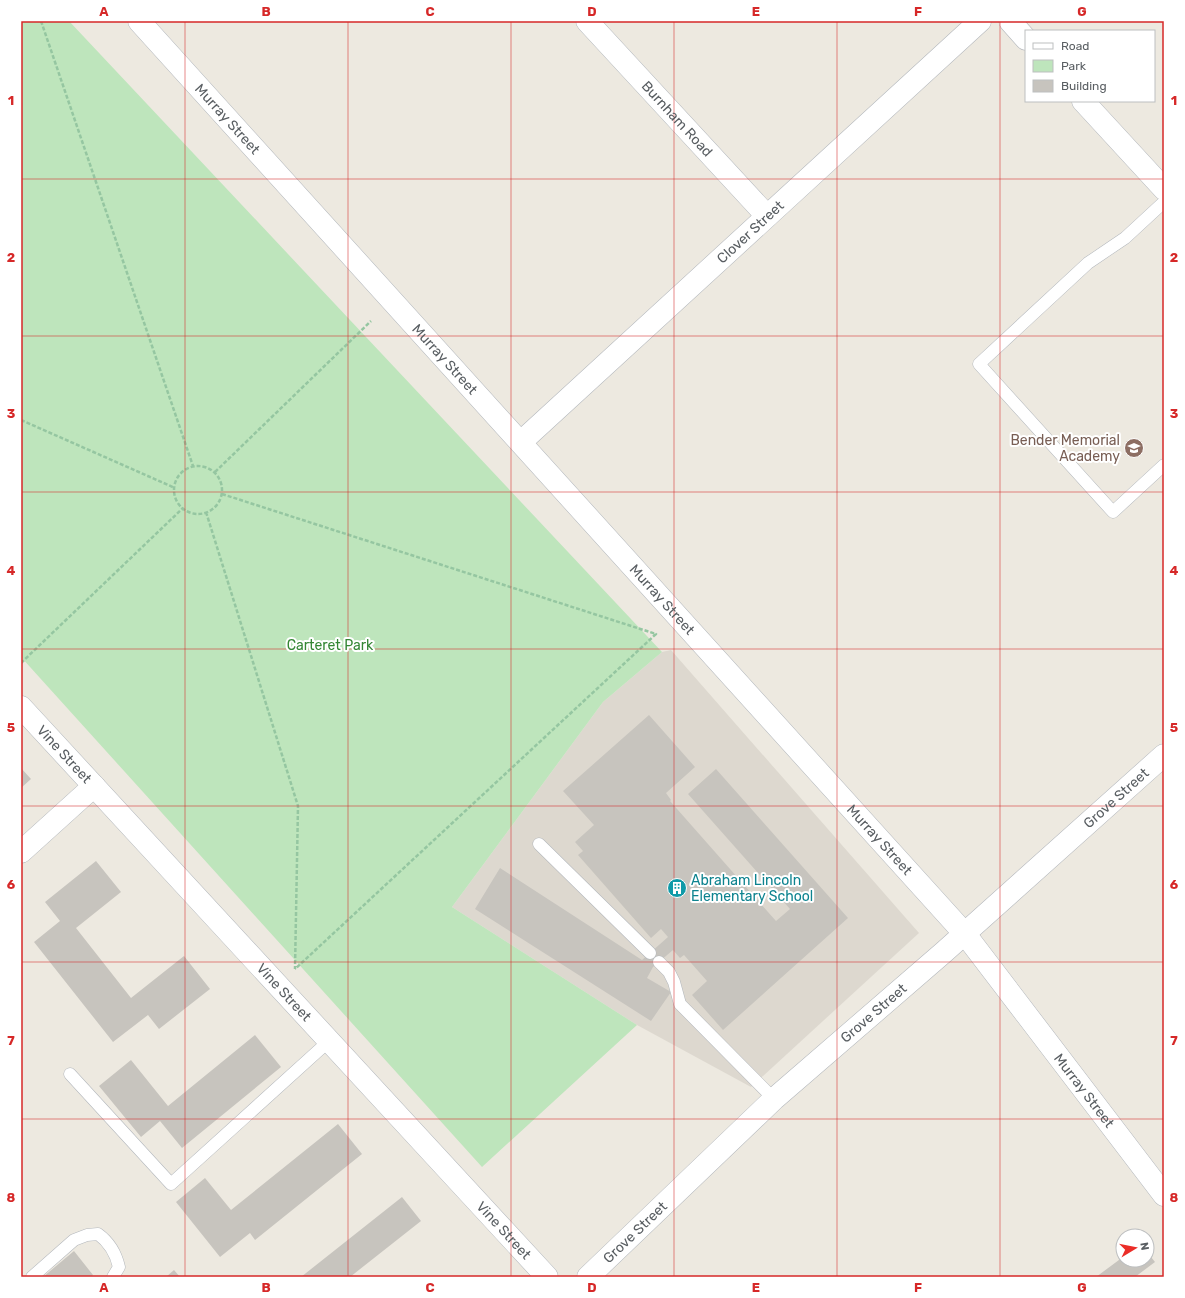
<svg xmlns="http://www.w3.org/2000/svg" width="1185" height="1298" font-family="Rubik,sans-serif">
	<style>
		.education { fill: #ddd8cf }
		.green { fill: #bee5bc }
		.building { fill: #c7c4be }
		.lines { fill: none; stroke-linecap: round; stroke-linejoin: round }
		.service-casing { stroke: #b3b7bc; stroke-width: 13 }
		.minor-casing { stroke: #b3b7bc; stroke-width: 23 }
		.path { stroke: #95c6a1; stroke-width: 2.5; stroke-dasharray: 4 2; stroke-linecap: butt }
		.service { stroke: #fff; stroke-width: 12 }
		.minor { stroke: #fff; stroke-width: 22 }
		.grid { fill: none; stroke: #d62828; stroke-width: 1; stroke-opacity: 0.55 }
		.labels { text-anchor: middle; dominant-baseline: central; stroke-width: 4; stroke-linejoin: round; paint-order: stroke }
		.street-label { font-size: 14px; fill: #595e62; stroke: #fff }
		.education-label { font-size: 14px; fill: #785e54; stroke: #fff; text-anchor: end }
		.park-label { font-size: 14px; fill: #348634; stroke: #fff }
		.culture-label { font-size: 14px; fill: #0d838f; stroke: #fff; text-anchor: start }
		.neatline { fill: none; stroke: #d62828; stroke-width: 1.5 }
		.grid-label { font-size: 13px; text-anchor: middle; font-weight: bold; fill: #d62828 }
	</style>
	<rect width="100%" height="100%" fill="#ede9e0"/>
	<path class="education" d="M671 650 919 933 751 1087 637 1025 452 907 603 702 662 652Z"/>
	<path class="green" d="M21 21H69L662 652 603 702 452 907 637 1025 482 1167 21 657Z"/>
	<path class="building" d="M649 715 695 767 666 793 671 800 670 801 776 921 790 909 688 794 716 769 848 918 723 1030 692 995 707 981 684 955 680 958 673 950 653 967 647 978 671 992 651 1021 475 909 500 868 642 960 668 937 661 929 651 938 578 855 583 851 575 842 594 825 563 791Z
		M21 768 31 779 21 788Z
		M96 861 121 892 76 928 131 998 184 956 210 989 159 1029 148 1015 113 1042 34 942 60 921 45 902Z
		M255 1035 281 1067 182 1148 160 1121 141 1137 99 1086 131 1060 168 1106Z
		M338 1124 362 1154 255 1240 250 1233 220 1257 176 1202 205 1178 231 1210Z
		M402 1197 421 1221 350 1277H301Z
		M74 1251 93 1275 91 1277H43Z
		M1147 1252 1155 1262 1135 1277H1096L1123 1257V1260H1147Z
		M174 1270 180 1277H166Z"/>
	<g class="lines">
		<defs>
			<path id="service" d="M1164 202 1125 238 1088 263 979 364 1113 512 1164 465
				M539 844 650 953
				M659 962 669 972 674 982 680 1004 774 1099
				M70 1074 171 1184 329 1041
				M32 1277 74 1240 87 1235 98 1234C109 1242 116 1254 119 1267L113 1277"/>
			<g id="minor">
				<path id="s1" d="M139 21 965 934 1164 1195"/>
				<path id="s2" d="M587 21 767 216"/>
				<path d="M1010 21 1026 39"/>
				<path d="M1083 101 1164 189"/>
				<path id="s3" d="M521 442 980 21"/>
				<path id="s4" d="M21 707 547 1277"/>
				<path d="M21 852 94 786"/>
				<path id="s5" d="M588 1277 774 1099 944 952 1164 755"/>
			</g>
		</defs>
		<use href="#service" class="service-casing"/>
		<use href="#minor" class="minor-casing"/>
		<path class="path" d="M41 21 193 466
			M21 420 175 488
			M174 490a24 24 0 1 1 48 0a24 24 0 1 1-48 0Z
			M215 472 371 321
			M222 494 656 634 295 969
			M206 512 298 806 295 969
			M21 663 183 508"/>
		<use href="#service" class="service"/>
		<use href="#minor" class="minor"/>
	</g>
	<path class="grid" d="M185 21V1277M348 21V1277M511 21V1277M674 21V1277M837 21V1277M1000 21V1277M21 179H1164M21 336H1164M21 492H1164M21 649H1164M21 806H1164M21 962H1164M21 1119H1164"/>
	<defs>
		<symbol id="school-disc" viewBox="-11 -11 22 22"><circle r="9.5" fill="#8d6e63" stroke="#fff"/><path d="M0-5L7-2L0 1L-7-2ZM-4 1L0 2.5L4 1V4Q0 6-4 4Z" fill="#fff"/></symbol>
		<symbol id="building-disc" viewBox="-11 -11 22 22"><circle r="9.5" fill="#0f9aa8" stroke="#fff"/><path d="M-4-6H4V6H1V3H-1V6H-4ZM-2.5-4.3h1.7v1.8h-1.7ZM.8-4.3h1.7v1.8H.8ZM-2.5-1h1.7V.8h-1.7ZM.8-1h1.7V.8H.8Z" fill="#fff"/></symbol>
	</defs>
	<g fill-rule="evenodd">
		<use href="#school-disc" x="1123" y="437" width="22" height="22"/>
		<use href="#building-disc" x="666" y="877" width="22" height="22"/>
	</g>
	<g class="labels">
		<g class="street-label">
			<text stroke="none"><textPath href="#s1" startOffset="132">Murray Street</textPath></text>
			<text stroke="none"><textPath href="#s2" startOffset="133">Burnham Road</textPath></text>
			<text stroke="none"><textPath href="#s3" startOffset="311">Clover Street</textPath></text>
			<text stroke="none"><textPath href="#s1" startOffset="456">Murray Street</textPath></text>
			<text stroke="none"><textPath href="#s1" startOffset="780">Murray Street</textPath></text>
			<text stroke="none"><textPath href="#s4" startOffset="64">Vine Street</textPath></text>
			<text stroke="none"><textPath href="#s5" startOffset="713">Grove Street</textPath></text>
			<text stroke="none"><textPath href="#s1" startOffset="1104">Murray Street</textPath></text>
			<text stroke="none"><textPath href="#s4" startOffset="388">Vine Street</textPath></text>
			<text stroke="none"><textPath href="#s5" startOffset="389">Grove Street</textPath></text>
			<text stroke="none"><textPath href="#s1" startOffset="1428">Murray Street</textPath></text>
			<text stroke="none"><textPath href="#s4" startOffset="712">Vine Street</textPath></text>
			<text stroke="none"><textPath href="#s5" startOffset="65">Grove Street</textPath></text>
		</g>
		<g class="education-label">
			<text x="1120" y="440">Bender Memorial<tspan x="1120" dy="16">Academy</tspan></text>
		</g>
		<g class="park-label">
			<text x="330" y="645">Carteret Park</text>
		</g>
		<g class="culture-label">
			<text x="691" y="880">Abraham Lincoln<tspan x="691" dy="16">Elementary School</tspan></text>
		</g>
	</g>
	<rect width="1185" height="1298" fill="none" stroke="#ffffff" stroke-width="44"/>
	<rect x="1025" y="30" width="130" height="72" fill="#ffffff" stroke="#bdbfc0"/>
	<rect x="1033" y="43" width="20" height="6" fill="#ffffff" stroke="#bdbfc0"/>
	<text x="1061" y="50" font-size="12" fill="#595e62">Road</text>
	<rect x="1033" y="60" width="20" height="12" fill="#bee5bc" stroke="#bdbfc0"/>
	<text x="1061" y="70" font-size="12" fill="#595e62">Park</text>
	<rect x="1033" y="80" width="20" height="12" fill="#c7c4be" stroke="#bdbfc0"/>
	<text x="1061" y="90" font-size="12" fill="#595e62">Building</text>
	<g transform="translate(1135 1248) rotate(80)"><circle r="19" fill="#ffffff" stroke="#bdbfc0"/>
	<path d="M0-3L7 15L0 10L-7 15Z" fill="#eb2d28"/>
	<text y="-6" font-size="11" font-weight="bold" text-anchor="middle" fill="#595e62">N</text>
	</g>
	<rect x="22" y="22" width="1141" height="1254" class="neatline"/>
	<g class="grid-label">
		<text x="104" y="16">A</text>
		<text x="266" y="16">B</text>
		<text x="430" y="16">C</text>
		<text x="592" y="16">D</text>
		<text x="756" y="16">E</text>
		<text x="918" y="16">F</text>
		<text x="1082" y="16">G</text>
		<text x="11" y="105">1</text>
		<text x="1174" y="105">1</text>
		<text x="11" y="262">2</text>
		<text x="1174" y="262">2</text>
		<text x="11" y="418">3</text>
		<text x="1174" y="418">3</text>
		<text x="11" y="575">4</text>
		<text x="1174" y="575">4</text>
		<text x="11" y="732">5</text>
		<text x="1174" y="732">5</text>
		<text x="11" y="889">6</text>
		<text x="1174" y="889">6</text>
		<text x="11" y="1045">7</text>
		<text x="1174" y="1045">7</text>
		<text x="11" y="1202">8</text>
		<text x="1174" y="1202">8</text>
		<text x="104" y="1292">A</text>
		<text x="266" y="1292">B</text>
		<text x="430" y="1292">C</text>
		<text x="592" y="1292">D</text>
		<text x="756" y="1292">E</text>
		<text x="918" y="1292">F</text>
		<text x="1082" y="1292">G</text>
	</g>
</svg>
